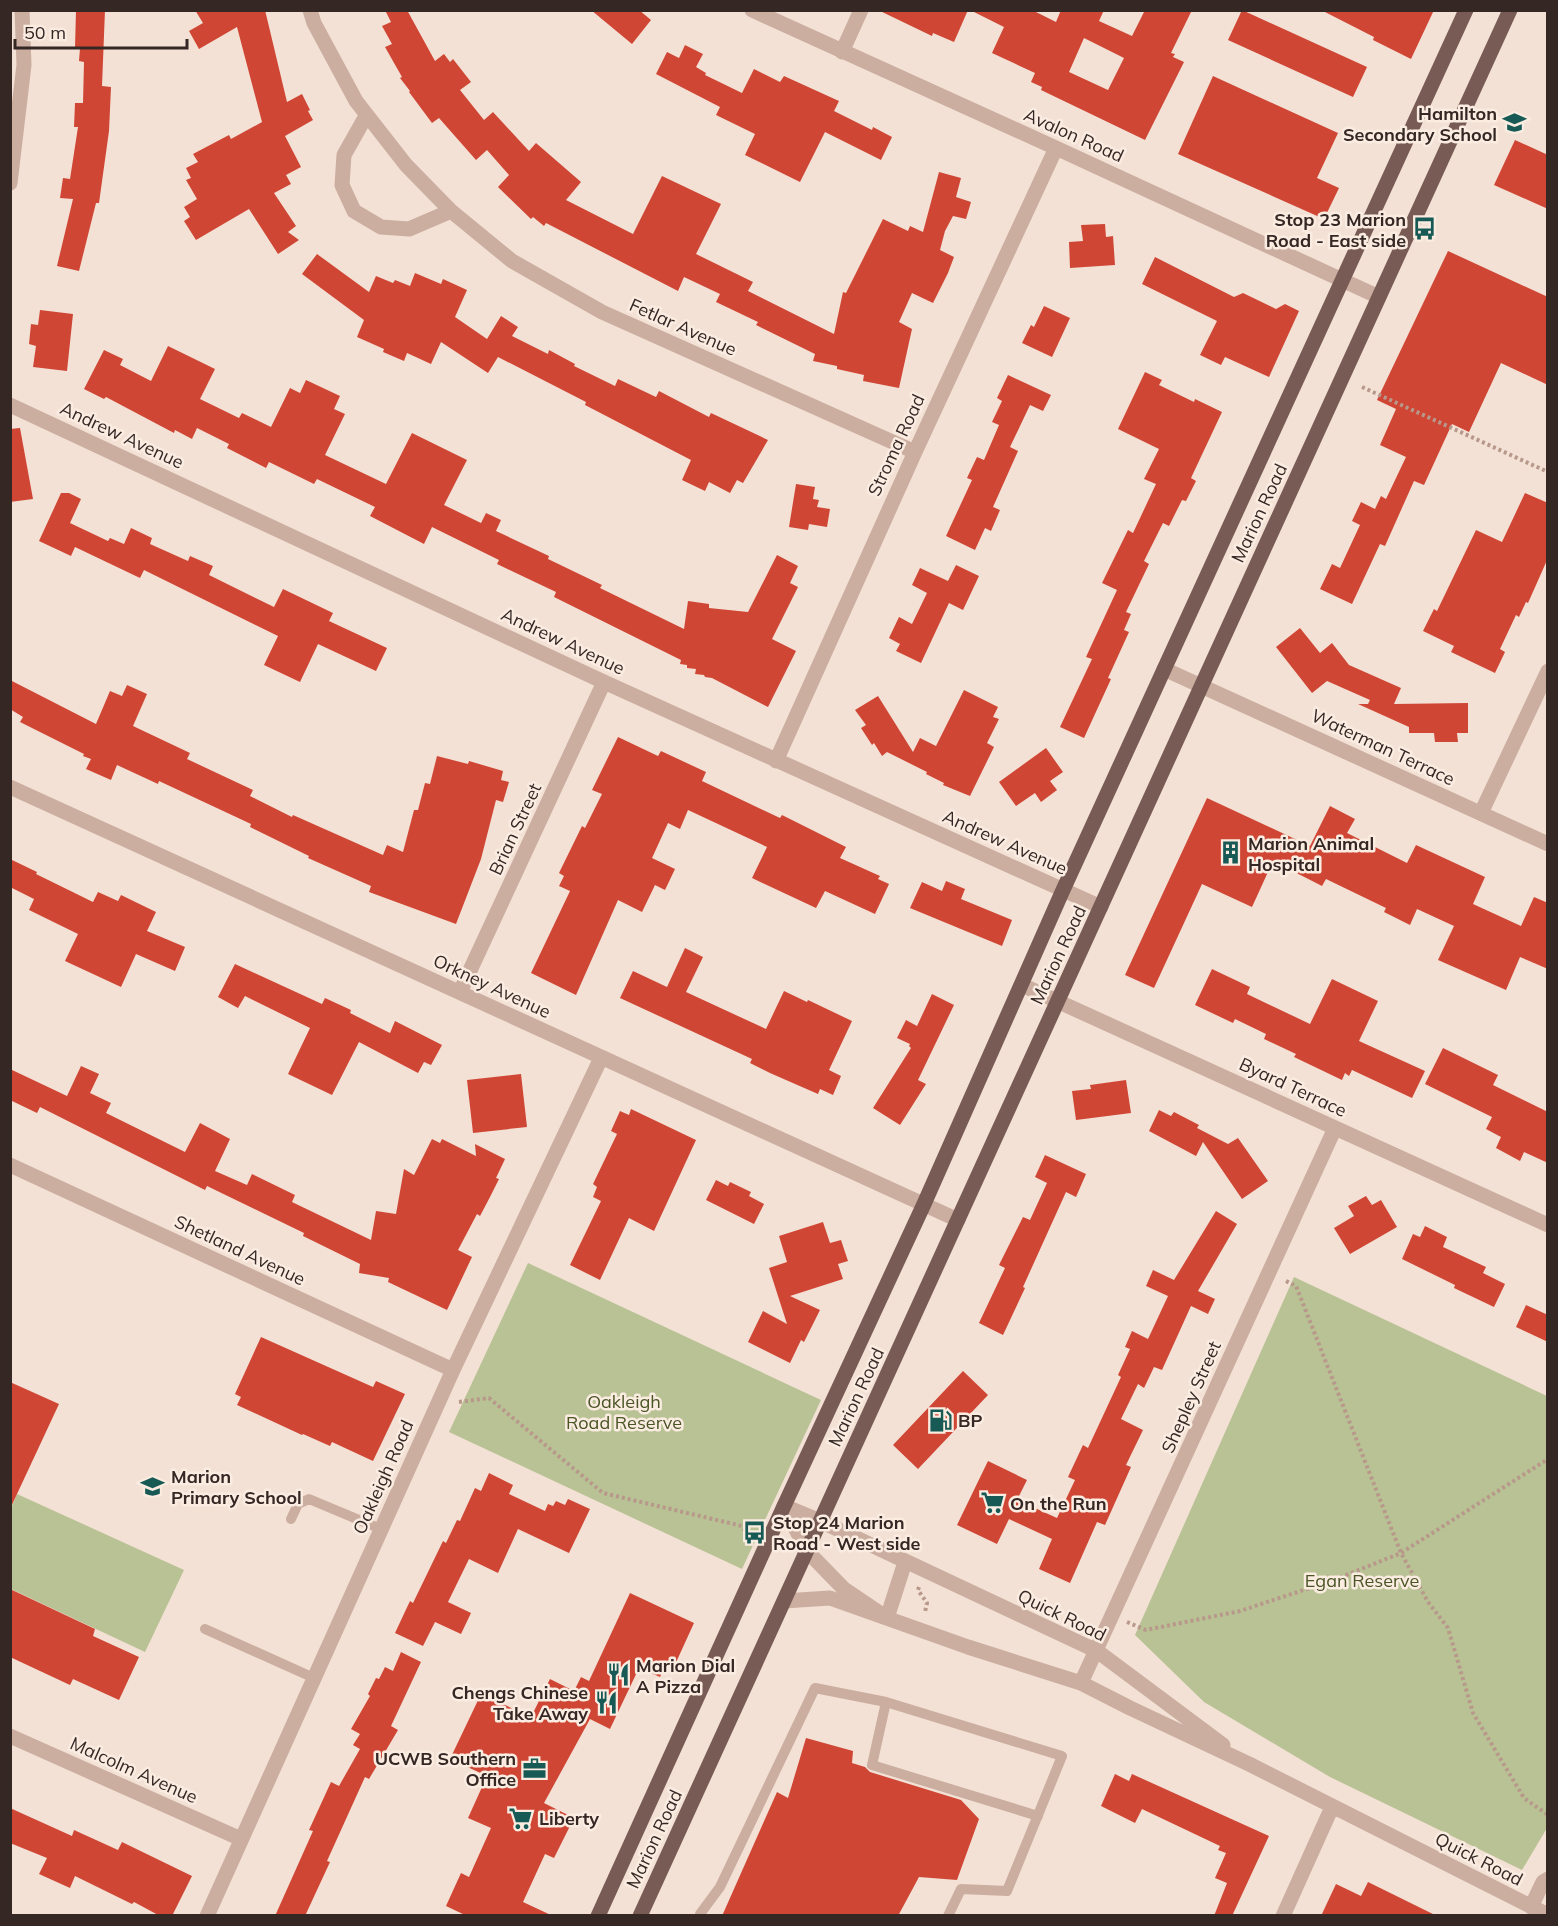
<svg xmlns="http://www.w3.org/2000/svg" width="1558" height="1926" font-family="Mulish,sans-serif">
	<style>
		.green { fill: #b9c294 }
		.building { fill: #d04635; fill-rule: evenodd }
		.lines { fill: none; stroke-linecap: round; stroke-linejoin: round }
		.path { stroke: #b7988b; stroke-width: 4; stroke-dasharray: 3 3; stroke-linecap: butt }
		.service { stroke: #cbaea0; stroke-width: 10 }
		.minor { stroke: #cbaea0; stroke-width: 15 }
		.primary { stroke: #785b54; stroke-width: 15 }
		.labels { text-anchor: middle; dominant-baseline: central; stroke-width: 5; stroke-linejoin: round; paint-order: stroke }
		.poi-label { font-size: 18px; font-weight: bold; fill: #342724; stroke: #faece1; text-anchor: start }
		.street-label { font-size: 18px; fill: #342724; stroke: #faece1 }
		.park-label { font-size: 18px; fill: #4a5526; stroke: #faece1 }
	</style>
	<rect width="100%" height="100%" fill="#f3e1d5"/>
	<path class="green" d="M528 1263 821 1400 742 1569 449 1432Z
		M1294 1277 1547 1396V1828L1522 1870 1330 1777 1204 1702 1135 1635Z
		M17 1494 184 1570 145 1652 11 1589V1508Z"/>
	<path class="building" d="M76 10H105L102 86 111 87 109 131 99 203H96L79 271 57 266 73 199 60 198 63 178 70 179 78 127H74L75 103H83L84 62 79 61 80 48H75Z
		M195 10H265L287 102 302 94 310 110 308 111 313 120 285 136 301 167 286 175 291 184 274 193 296 226 288 232 299 240 278 254 249 209 196 240 184 221 190 217 184 207 197 199 186 180 191 178 186 168 198 162 193 154 229 135 231 139 262 122 237 27 199 49 189 31 203 23Z
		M385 10H407L435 61 444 54 450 62 453 59 471 82 460 90 484 120 493 112 529 151 536 143 581 182 566 200 633 234 662 176 721 204 696 254 753 282 748 291 834 334 843 292 846 293 883 219 908 231 910 226 923 232 939 172 961 178 956 197 971 202 966 219 953 216 945 231 940 250 954 257 948 273 933 303 912 293 899 322 912 329 899 388 863 381 864 375 837 369V366L813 361 815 354 756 325 758 322 716 302 720 294 684 277 678 291 546 223 544 226 533 217 531 219 498 187 509 175 487 150 476 160 439 118 432 123 409 92 410 91 400 78 402 77 385 47 392 44 382 26 391 22Z
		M591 10H639L651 20 632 44Z
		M878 10H968L954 42 933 33 932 36Z
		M970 10H1032L1056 22 1061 10H1104L1099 21 1132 36 1145 10H1192L1171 53 1175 54 1173 57 1184 62 1145 140 1041 90 1042 87 1031 82 1035 73 992 53 1004 27ZM1084 38 1124 58 1108 90 1069 72Z
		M1242 10 1367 67 1353 97 1228 40Z
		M1321 10H1434L1411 59 1373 40 1374 37Z
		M685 45 703 54 696 67 706 73 705 75 742 93 754 69 780 82 784 76 839 101 834 111 872 130 873 127 892 137 881 160 825 132 800 182 745 155 755 134 716 115 720 107 656 74 667 52 679 58Z
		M1213 76 1338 133 1317 178 1339 188 1324 219 1178 154Z
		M1515 140 1548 155V209L1494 185Z
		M1105 224 1106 237 1113 236 1115 265 1070 268 1069 242 1083 241 1081 225Z
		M1448 251 1548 297V385L1501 363 1469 432 1452 424 1424 485 1414 481 1385 546 1380 544 1352 604 1320 589 1332 564 1340 568 1360 525 1352 521 1361 502 1375 509 1381 496 1386 499 1406 457 1380 445 1396 409 1377 400Z
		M317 254 369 292 376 276 393 283 395 280 410 286 415 273 441 284 443 279 467 290 455 317 487 339 501 316 518 327 512 336 548 354 549 350 575 364 574 366 615 386 618 379 656 397 659 391 709 417 711 413 768 440 743 483 737 480 730 493 709 482 705 491 682 480 691 460 585 405 586 402 498 357 488 373 441 342 431 364 407 353 404 361 383 352 384 349 357 337 364 320 302 274Z
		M1155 257 1234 297 1243 293 1276 309 1285 304 1299 311 1269 377 1225 357 1221 365 1200 355 1217 321 1142 284Z
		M1044 306 1070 318 1052 357 1022 343 1031 325 1034 327Z
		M40 310 73 314 67 371 33 367 36 346 29 344 31 324 38 325Z
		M168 346 215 369 200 399 239 418 242 413 271 427 290 388 300 393 306 380 340 396 334 409 345 414 325 455 386 484 412 433 467 460 444 505 481 523 486 513 501 520 496 531 549 556 548 559 602 585 600 588 684 629 688 601 709 604V608L748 612 777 555 798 566 790 583 798 587 772 639 796 651 768 707 712 678 705 677 704 675 695 674 696 669 687 668V665L680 664 681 660 554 597 556 592 497 564 499 560 432 527 424 544 370 516 375 507 317 479 314 484 269 462 266 468 227 448 229 444 197 428 192 439 175 430 174 433 106 397 104 399 84 389 104 350 123 359 120 365 151 381Z
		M1145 372 1162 380 1159 385 1194 402 1195 399 1222 412 1191 478 1196 481 1186 501 1182 500 1169 526 1163 523 1144 561 1149 564 1126 612 1131 614 1124 630 1129 632 1108 678 1111 679 1084 738 1060 727 1092 659 1086 657 1117 590 1102 583 1128 530 1133 533 1156 484 1144 479 1159 449 1118 429Z
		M1008 375 1051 395 1043 411 1030 405 1010 447 1018 451 993 507 1000 510 991 531 985 528 975 550 946 536 972 480 967 478 977 457 984 460 999 425 992 422 1002 401 997 398Z
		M20 428 33 499 10 502V429Z
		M796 484 815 487 813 499 819 500 817 507 830 509 827 527 809 524 808 530 789 527Z
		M61 493H69L81 499 70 523 108 541 110 538 124 544 131 528 152 538 150 544 188 561 190 556 213 566 209 575 274 607 283 589 333 613 329 621 387 648 376 671 318 644 300 682 264 665 278 636 144 570 140 578 75 547 71 556 39 541Z
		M1525 493 1548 503V558L1528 603 1526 602 1519 617 1516 615 1500 649 1505 652 1495 673 1451 652 1454 646 1423 631 1434 609 1437 611 1476 530 1502 542Z
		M956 565 979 576 963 610 949 603 921 663 896 651 900 644 889 638 899 617 912 624 927 593 912 585 920 568 948 581Z
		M1300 628 1320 653 1332 643 1349 665 1401 688 1394 704 1468 703V733H1457L1458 742H1435L1434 733H1409V727L1358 704H1368L1370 700 1327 681 1312 693 1276 647Z
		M10 680 96 724 110 691 122 696 127 685 147 694 133 726 190 753 187 759 253 790 250 796 292 817 293 815 383 855 387 845 403 852 414 810H418L425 783 430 784 437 756 468 764 469 761 503 771 501 780 509 782 503 802 496 800 481 859 456 924 369 892 371 886 308 858 309 856 250 827 251 824 159 781 158 784 117 765 111 780 86 769 91 759 83 756 84 754 20 722 23 717 10 709Z
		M964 690 998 707 993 717 999 719 987 743 994 747 970 796 943 785 944 783 926 774 927 772 887 752 882 756 874 743 872 745 861 728 866 725 855 710 878 696 913 752 920 738 936 746Z
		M618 737 658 756 661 751 706 772 702 781 780 818 782 815 846 847 840 858 880 876 878 879 889 884 875 914 825 891 816 908 752 878 767 847 688 810 680 829 668 823 652 858 675 869 665 890 655 885 642 912 618 900 576 995 531 973 570 891 559 886 564 876 559 873 582 826 585 828 602 794 592 790Z
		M1046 748 1063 772 1050 781 1057 790 1041 802 1035 793 1016 806 999 782Z
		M1207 798 1310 846 1330 806 1355 819 1347 833 1407 863 1416 845 1485 877 1473 904 1521 926 1534 897 1548 903V969L1520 957 1506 990 1438 960 1454 926 1417 909 1410 925 1384 912 1386 908 1326 879 1322 886 1273 861 1252 907 1202 884 1154 988 1125 975Z
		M10 859 37 872 36 874 93 902 98 892 118 901 121 895 156 912 147 931 185 947 175 971 136 954 121 987 65 961 78 934 29 910 34 899 10 887Z
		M946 881 965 889 961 899 1012 920 1002 946 910 908 922 882 942 891Z
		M685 948 703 957 686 992 766 1029 784 991 807 1002 808 1000 852 1021 829 1070 841 1076 833 1095 820 1089 818 1094 770 1073 750 1063 752 1059 620 998 633 971 667 987Z
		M235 964 322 1004 325 998 351 1010 350 1013 390 1033 395 1021 442 1045 431 1065 424 1062 418 1073 359 1042 332 1095 288 1074 310 1028 245 996 238 1008 218 997Z
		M1212 969 1250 987 1247 994 1310 1024 1332 979 1378 1001 1359 1041 1425 1071 1412 1098 1352 1070 1349 1076 1345 1073 1342 1080 1294 1057 1296 1054 1264 1039 1266 1034 1235 1019 1233 1023 1195 1005Z
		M932 994 954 1005 918 1080 926 1084 900 1125 873 1108 911 1048 909 1046 910 1044 897 1038 906 1020 917 1026Z
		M1443 1048 1498 1075 1493 1085 1548 1112V1163L1524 1152 1520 1161 1496 1148 1501 1137 1486 1129 1492 1117 1425 1084Z
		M81 1066 99 1074 90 1093 111 1103 106 1113 185 1152 200 1123 230 1139 215 1171 247 1185 252 1174 295 1195 292 1202 371 1240 376 1211 396 1214 404 1169 414 1175 432 1139 440 1143 442 1139 476 1156 475 1144 505 1159 496 1178 499 1179 490 1197 480 1216 477 1214 458 1250 472 1257 447 1310 388 1282 389 1278 359 1273 360 1264 303 1236 304 1233 207 1186 205 1190 40 1107 37 1113 10 1100V1069L67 1096Z
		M521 1074 527 1127 473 1133 467 1080Z
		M1126 1080 1131 1113 1076 1120 1072 1091 1091 1089 1090 1085Z
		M631 1109 696 1140 654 1231 629 1218 600 1280 570 1265 601 1201 593 1197 597 1187 593 1184 617 1134 611 1131 620 1111 629 1115Z
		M1159 1110 1171 1116 1174 1112 1199 1125 1197 1128 1228 1144 1238 1138 1268 1181 1242 1199 1203 1142 1196 1156 1149 1131Z
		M1045 1155 1086 1174 1076 1197 1066 1192 1023 1287 1025 1288 1003 1335 979 1323 1005 1268 999 1265 1023 1217 1030 1220 1047 1183 1035 1177Z
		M716 1180 728 1186 730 1182 751 1192 749 1196 764 1204 754 1224 706 1200Z
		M1366 1196 1372 1205 1381 1200 1397 1227 1350 1254 1334 1228 1354 1216 1348 1206Z
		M1216 1211 1237 1224 1198 1291 1215 1299 1208 1314 1191 1306 1162 1370 1154 1367 1144 1388 1138 1384 1121 1419 1143 1430 1126 1465 1131 1467 1105 1525 1097 1522 1070 1583 1039 1569 1052 1539 1009 1519 997 1544 957 1525 988 1461 1027 1480 1017 1500 1057 1518 1075 1480 1068 1477 1083 1445 1088 1448 1121 1377 1118 1375 1130 1349 1125 1347 1132 1331 1148 1339 1168 1296 1146 1286 1153 1270 1174 1280Z
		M823 1222 830 1243 841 1240 848 1261 838 1264 843 1279 790 1296 820 1310 804 1342 801 1340 790 1363 748 1342 763 1311 787 1324 769 1268 787 1262 779 1236Z
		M1425 1226 1447 1237 1443 1247 1486 1267 1483 1273 1505 1284 1494 1307 1454 1288 1455 1285 1402 1259 1413 1234 1420 1237Z
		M1526 1305 1548 1315V1342L1516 1327Z
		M261 1337 373 1387 376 1381 405 1394 373 1461 332 1442 330 1446 303 1434 302 1435 237 1405 241 1397 235 1394Z
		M963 1371 988 1395 918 1469 893 1445Z
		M10 1382 59 1404 10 1509Z
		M489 1473 513 1485 509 1494 545 1511 548 1504 553 1506 556 1501 565 1505 568 1499 590 1509 569 1553 518 1529 498 1573 469 1559 448 1602 471 1613 461 1634 435 1622 423 1646 395 1633 410 1601 413 1603 443 1541 446 1543 457 1520 460 1521 475 1488 481 1491Z
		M10 1589 95 1629 93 1636 139 1657 119 1700 73 1679 70 1685 10 1657Z
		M630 1593 694 1623 673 1669 665 1666 660 1677 639 1668 610 1729 590 1719 544 1803 574 1818 554 1858 545 1854 523 1902 553 1916H467L446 1906 461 1873 469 1877 491 1828 468 1818 487 1776 450 1759 481 1694 531 1717 550 1679 574 1691 581 1677 589 1681Z
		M401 1652 421 1662 391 1726 398 1730 369 1779 365 1777 327 1861 330 1862 305 1916H275L313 1831 309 1830 331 1782 339 1786 360 1749 353 1745 360 1734 351 1729 370 1696 368 1694 376 1678 379 1679 385 1667 393 1671Z
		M806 1738 853 1751 852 1763 865 1767 870 1772 961 1800 979 1819 957 1880 919 1877 898 1916H722L777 1792 788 1798Z
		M1115 1774 1129 1781 1132 1774 1269 1836 1232 1916H1214L1227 1883 1215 1878 1226 1853 1218 1850 1220 1846 1142 1809 1135 1823 1101 1806Z
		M10 1808 72 1836 74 1830 118 1850 122 1842 192 1876 172 1916H160L134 1902 132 1904 75 1876 70 1888 39 1874 47 1858 10 1843Z
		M1368 1882 1437 1916H1321L1336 1884 1361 1896Z"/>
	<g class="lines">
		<path class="path" d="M1362 387 1548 472
			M1286 1281 1296 1286 1401 1553 1428 1602 1448 1628 1473 1713 1524 1798 1548 1815
			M459 1402 489 1398 603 1493 742 1526 749 1537
			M919 1587 918 1590 927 1603 925 1612
			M1127 1622 1146 1630 1240 1611 1334 1580 1401 1553 1548 1459"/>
		<path class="service" d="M291 1519 298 1504 309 1499 381 1529
			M205 1629 314 1678
			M886 1702 872 1765 1038 1816
			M700 1914 720 1887 815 1688 886 1702 1062 1756 1007 1891 961 1889 948 1916"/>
		<path class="minor" d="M310 10 314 23 356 101 406 165 451 211 512 261 602 312 915 452
			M752 10 1056 148 1379 297
			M842 52 861 10
			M366 116 344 155 342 185 354 211 381 227 409 229 451 211
			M10 183 24 65 22 10
			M10 405 604 682 1101 907
			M1164 669 1548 844
			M776 761 915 452 1056 148
			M10 787 958 1220
			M1481 813 1548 671
			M1022 985 1548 1225
			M460 992 604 682
			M10 1165 453 1370
			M784 1506 820 1521 1097 1651 1223 1745
			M784 1506 807 1551 844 1589 887 1618 905 1562
			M784 1601 830 1598 968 1647 1081 1683 1130 1708 1249 1764 1548 1915
			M1081 1683 1335 1128
			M10 1736 241 1839
			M1531 1907 1543 1882 1548 1879
			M207 1916 453 1370 601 1058
			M1283 1916 1332 1807"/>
		<path class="primary" d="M598 1916 784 1506 924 1204 1063 890 1466 10
			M640 1916 1510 10"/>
	</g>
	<defs>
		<symbol id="school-bare" viewBox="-9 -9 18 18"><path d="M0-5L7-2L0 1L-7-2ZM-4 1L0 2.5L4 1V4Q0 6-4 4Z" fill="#175955" stroke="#faece1" stroke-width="2.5" paint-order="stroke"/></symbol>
		<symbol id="bus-bare" viewBox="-9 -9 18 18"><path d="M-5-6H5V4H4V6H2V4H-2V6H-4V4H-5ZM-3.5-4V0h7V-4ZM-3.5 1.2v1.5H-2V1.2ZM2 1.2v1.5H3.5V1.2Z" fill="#175955" stroke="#faece1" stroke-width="2.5" paint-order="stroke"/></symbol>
		<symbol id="building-bare" viewBox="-9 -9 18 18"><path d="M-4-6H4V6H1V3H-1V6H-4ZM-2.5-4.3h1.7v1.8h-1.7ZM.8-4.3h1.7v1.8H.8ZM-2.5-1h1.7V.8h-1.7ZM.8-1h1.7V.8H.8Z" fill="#175955" stroke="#faece1" stroke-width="2.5" paint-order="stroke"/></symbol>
		<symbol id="fuel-bare" viewBox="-9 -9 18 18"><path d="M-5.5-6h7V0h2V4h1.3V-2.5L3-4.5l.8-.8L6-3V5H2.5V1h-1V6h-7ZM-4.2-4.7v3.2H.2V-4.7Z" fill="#175955" stroke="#faece1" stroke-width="2.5" paint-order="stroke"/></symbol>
		<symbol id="supermarket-bare" viewBox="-9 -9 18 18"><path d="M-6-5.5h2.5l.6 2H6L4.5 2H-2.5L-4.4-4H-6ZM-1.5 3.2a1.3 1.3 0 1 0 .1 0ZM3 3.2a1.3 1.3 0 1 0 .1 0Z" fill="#175955" stroke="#faece1" stroke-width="2.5" paint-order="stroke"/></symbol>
		<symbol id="restaurant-bare" viewBox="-9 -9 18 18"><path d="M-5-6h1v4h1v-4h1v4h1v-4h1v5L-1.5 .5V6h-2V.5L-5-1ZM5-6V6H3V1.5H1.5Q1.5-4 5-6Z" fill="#175955" stroke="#faece1" stroke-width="2.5" paint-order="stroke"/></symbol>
		<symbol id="office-bare" viewBox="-9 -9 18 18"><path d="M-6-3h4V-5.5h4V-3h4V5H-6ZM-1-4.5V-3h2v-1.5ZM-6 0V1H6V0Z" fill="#175955" stroke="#faece1" stroke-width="2.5" paint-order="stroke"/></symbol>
	</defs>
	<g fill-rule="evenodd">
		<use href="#school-bare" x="1498" y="106" width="33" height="33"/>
		<use href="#bus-bare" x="1408" y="212" width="33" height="33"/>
		<use href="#building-bare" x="1214" y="836" width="33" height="33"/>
		<use href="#fuel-bare" x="924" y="1404" width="33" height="33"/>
		<use href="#school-bare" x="136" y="1470" width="33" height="33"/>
		<use href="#supermarket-bare" x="976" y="1486" width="33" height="33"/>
		<use href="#bus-bare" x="738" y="1516" width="33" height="33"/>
		<use href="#restaurant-bare" x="602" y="1658" width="33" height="33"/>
		<use href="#restaurant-bare" x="590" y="1686" width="33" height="33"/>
		<use href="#office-bare" x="518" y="1752" width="33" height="33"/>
		<use href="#supermarket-bare" x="504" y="1802" width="33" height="33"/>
	</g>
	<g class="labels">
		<g class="poi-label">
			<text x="1497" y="113" text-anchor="end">Hamilton<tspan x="1497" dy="21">Secondary School</tspan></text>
			<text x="1406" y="219" text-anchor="end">Stop 23 Marion<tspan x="1406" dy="21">Road - East side</tspan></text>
			<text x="1248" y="843">Marion Animal<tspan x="1248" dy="21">Hospital</tspan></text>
			<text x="958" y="1420">BP</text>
			<text x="171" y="1476">Marion<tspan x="171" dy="21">Primary School</tspan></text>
			<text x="1010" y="1503">On the Run</text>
			<text x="773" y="1522">Stop 24 Marion<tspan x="773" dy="21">Road - West side</tspan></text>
			<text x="636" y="1665">Marion Dial<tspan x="636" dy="21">A Pizza</tspan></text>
			<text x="588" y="1692" text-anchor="end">Chengs Chinese<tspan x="588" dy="21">Take Away</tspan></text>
			<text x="516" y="1758" text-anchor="end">UCWB Southern<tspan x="516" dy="21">Office</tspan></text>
			<text x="539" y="1818">Liberty</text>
		</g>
		<g class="street-label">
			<text transform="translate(1074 135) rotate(24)">Avalon Road</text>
			<text transform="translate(683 327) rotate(24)">Fetlar Avenue</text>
			<text transform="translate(122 435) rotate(25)">Andrew Avenue</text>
			<text transform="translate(896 445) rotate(-65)">Stroma Road</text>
			<text transform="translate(1259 513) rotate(-65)">Marion Road</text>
			<text transform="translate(563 641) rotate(25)">Andrew Avenue</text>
			<text transform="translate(1383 747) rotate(25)">Waterman Terrace</text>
			<text transform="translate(515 829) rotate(-65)">Brian Street</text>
			<text transform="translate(1005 842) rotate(24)">Andrew Avenue</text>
			<text transform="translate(1058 955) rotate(-65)">Marion Road</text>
			<text transform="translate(492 986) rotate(25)">Orkney Avenue</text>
			<text transform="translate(1293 1087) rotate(25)">Byard Terrace</text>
			<text transform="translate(240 1250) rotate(25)">Shetland Avenue</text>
			<text transform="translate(856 1397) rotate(-65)">Marion Road</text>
			<text transform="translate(1191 1397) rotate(-66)">Shepley Street</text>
			<text transform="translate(383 1477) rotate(-66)">Oakleigh Road</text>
			<text transform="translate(1062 1615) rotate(26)">Quick Road</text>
			<text transform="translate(134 1770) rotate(24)">Malcolm Avenue</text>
			<text transform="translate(654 1839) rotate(-65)">Marion Road</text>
			<text transform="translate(1479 1859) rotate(27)">Quick Road</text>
		</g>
		<g class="park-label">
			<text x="624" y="1401">Oakleigh<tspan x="624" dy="21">Road Reserve</tspan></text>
			<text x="1362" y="1580">Egan Reserve</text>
		</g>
	</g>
	<rect width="1558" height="1926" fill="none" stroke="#342724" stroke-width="24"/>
	<path d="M15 39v9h172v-9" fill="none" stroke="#342724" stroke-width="3"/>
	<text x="24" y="39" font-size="18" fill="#342724" stroke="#faece1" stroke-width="4.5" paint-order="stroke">50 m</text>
</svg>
